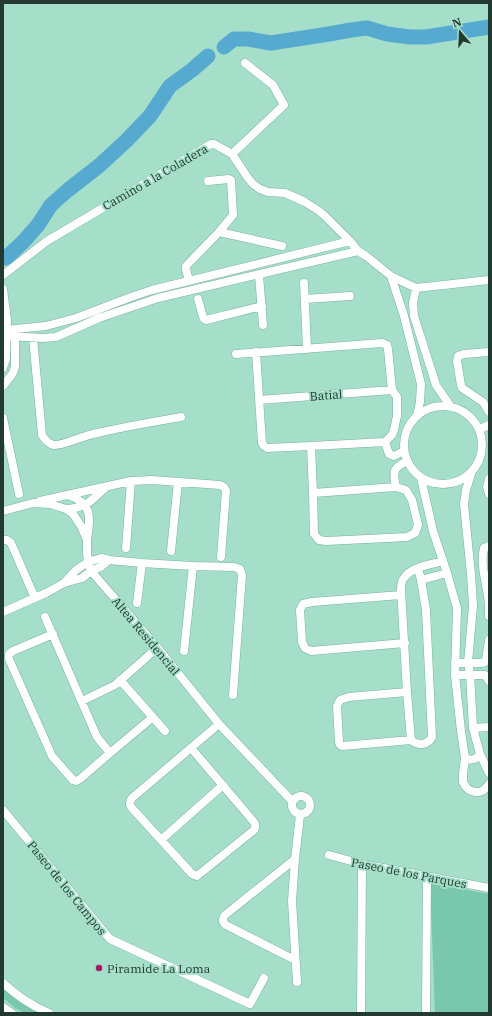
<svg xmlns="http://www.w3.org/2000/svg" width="492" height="1016" font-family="'IBM Plex Serif',serif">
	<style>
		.green { fill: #79c8ad }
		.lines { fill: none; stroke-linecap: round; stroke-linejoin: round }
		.river { stroke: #56aad0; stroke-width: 15 }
		.minor-casing { stroke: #7ab29e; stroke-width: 9 }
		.minor { stroke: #fff; stroke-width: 8 }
		.poi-dot { fill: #a01c6b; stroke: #a5dfca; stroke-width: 1.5 }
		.labels { text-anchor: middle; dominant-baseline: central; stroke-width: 4; stroke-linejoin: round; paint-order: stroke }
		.street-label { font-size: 12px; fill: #233a32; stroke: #a5dfca }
		.poi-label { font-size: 12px; fill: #233a32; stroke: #a5dfca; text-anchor: start }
	</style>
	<rect width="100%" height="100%" fill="#a5dfca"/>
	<path class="green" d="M430 883 489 894V1013H435Z
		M3 987 19 1001 41 1013H24L15 1008 3 998Z"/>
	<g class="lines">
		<path class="river" d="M224 47 234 39H248L271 43 329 34 351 30 367 28 387 34 410 37H426L489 27
			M6 258 23 242 38 225 51 205 68 190 100 165 127 140 150 116 170 86 192 70 208 56"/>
		<defs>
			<path id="minor" d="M232 154 284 105 273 85 245 63
				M219 232 282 246
				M3 275 47 241 211 144H214L232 154 248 178 253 184 260 189 268 192 285 193 305 202 319 211 325 216 350 241 358 251 366 256 391 276 416 288 489 280
				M259 275 263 325
				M391 276 404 316 421 384 420 402 417 416
				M189 281 186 269V266L219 232 233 215 231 180 229 179 208 181
				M304 283 307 349
				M416 288 413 303 414 316 436 385 451 407
				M3 289 7 320 6 359 3 368
				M198 299 203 317 204 319 206 320 262 306
				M305 299 350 296
				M6 330 46 326 76 318 131 297 152 290 350 241
				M7 336 43 338 56 337 99 318 158 298 358 251
				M33 338 42 435C45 440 48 444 54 445 61 446 83 436 93 434 122 427 152 422 181 417
				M256 352 262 443 264 446 267 448 311 446
				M489 352 464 354 458 356 457 361 461 385 462 388 483 402 489 412
				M236 354 382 343 387 345 388 349 392 390 397 397V416L394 430 392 435 385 442 311 446 313 493 314 534 319 540 326 541 407 537 415 533 418 525 412 500 406 490 396 487 313 493
				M3 386 13 373 15 367V332
				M259 400 392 390
				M404 445a39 39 0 1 1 78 0a39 39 0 1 1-78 0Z
				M3 418 19 494
				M480 429 489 425
				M385 442 389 454 394 456 404 451
				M471 474 466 490 464 504 471 574 473 606 468 662 470 674 473 728 480 754 489 773
				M421 478 433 531 447 573 457 608 455 675 461 731 465 758 463 774V782L466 787 469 790 475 792H479L484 790 489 784
				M489 479 487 487 489 494
				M396 487C393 471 392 469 407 461
				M67 495C92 502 91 517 87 539
				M40 501 131 481 152 480 220 485 224 487 226 491 221 557
				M66 509C87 508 92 500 106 487
				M3 511 33 503 50 504 66 509 73 514 81 526 87 540V553L88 562 91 571 157 647 219 724 292 801
				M3 540H7L11 543 35 598
				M489 546 484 548C480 563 486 582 488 596 489 603 489 609 489 616
				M126 548 131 481
				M171 551 178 482
				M421 580 447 573
				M64 583 76 570 88 562 101 558 109 560 142 563 193 566 234 567 240 569 242 575 233 695
				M401 595 312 602 303 604 300 610 302 642 305 648 311 651 405 643
				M137 603 142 563
				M3 612 46 593 64 583 82 578 91 571 102 566 109 560
				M45 617 97 737 110 753
				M53 634 13 651 9 654V659L52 756 73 780 76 781 80 779 110 753 153 717
				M184 651 193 566
				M455 663H481L485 662 486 660 489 640
				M455 675H485L489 681
				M120 680 165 731
				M407 692 349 697 340 700 337 706 339 742 340 745 342 746 411 740C418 746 427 746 432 737L426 610 421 580 418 568
				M82 701 115 685 147 657 157 647
				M473 728 489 727
				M411 740 407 692 401 590C401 586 401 581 404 578 412 566 431 565 443 561
				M191 748 254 822C256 825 256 827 254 830L197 876 192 874 131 807C129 804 129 802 132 798L219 724
				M465 758C472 761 476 760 480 754
				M292 805a9 9 0 1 1 18 0a9 9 0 1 1-18 0Z
				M3 810 110 939 250 1004 264 978
				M161 840 223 785
				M329 855 362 864 489 888
				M295 859 225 915C222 919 222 922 226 925L295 960
				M297 982 292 901 295 859 300 815
				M3 983C16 995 32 1006 49 1013
				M3 1007 12 1013
				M361 1013 362 864
				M426 1013 427 877"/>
		</defs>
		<use href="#minor" class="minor-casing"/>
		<use href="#minor" class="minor"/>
	</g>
	<circle class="poi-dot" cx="99" cy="968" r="4"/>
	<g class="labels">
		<g class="street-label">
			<text transform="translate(155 177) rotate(-30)">Camino a la Coladera</text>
			<text transform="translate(326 395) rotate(-4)">Batial</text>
			<text transform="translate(146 636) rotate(50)">Altea Residencial</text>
			<text transform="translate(409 873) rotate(11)">Paseo de los Parques</text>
			<text transform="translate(67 888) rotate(51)">Paseo de los Campos</text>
		</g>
		<g class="poi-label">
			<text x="107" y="968">Piramide La Loma</text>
		</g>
	</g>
	<rect width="492" height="1016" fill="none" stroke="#233a32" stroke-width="8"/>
	<g transform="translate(460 32) rotate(341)" stroke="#a5dfca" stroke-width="3" paint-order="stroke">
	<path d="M0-3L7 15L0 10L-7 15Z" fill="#233a32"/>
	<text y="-6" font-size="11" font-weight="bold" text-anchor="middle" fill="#233a32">N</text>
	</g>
</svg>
